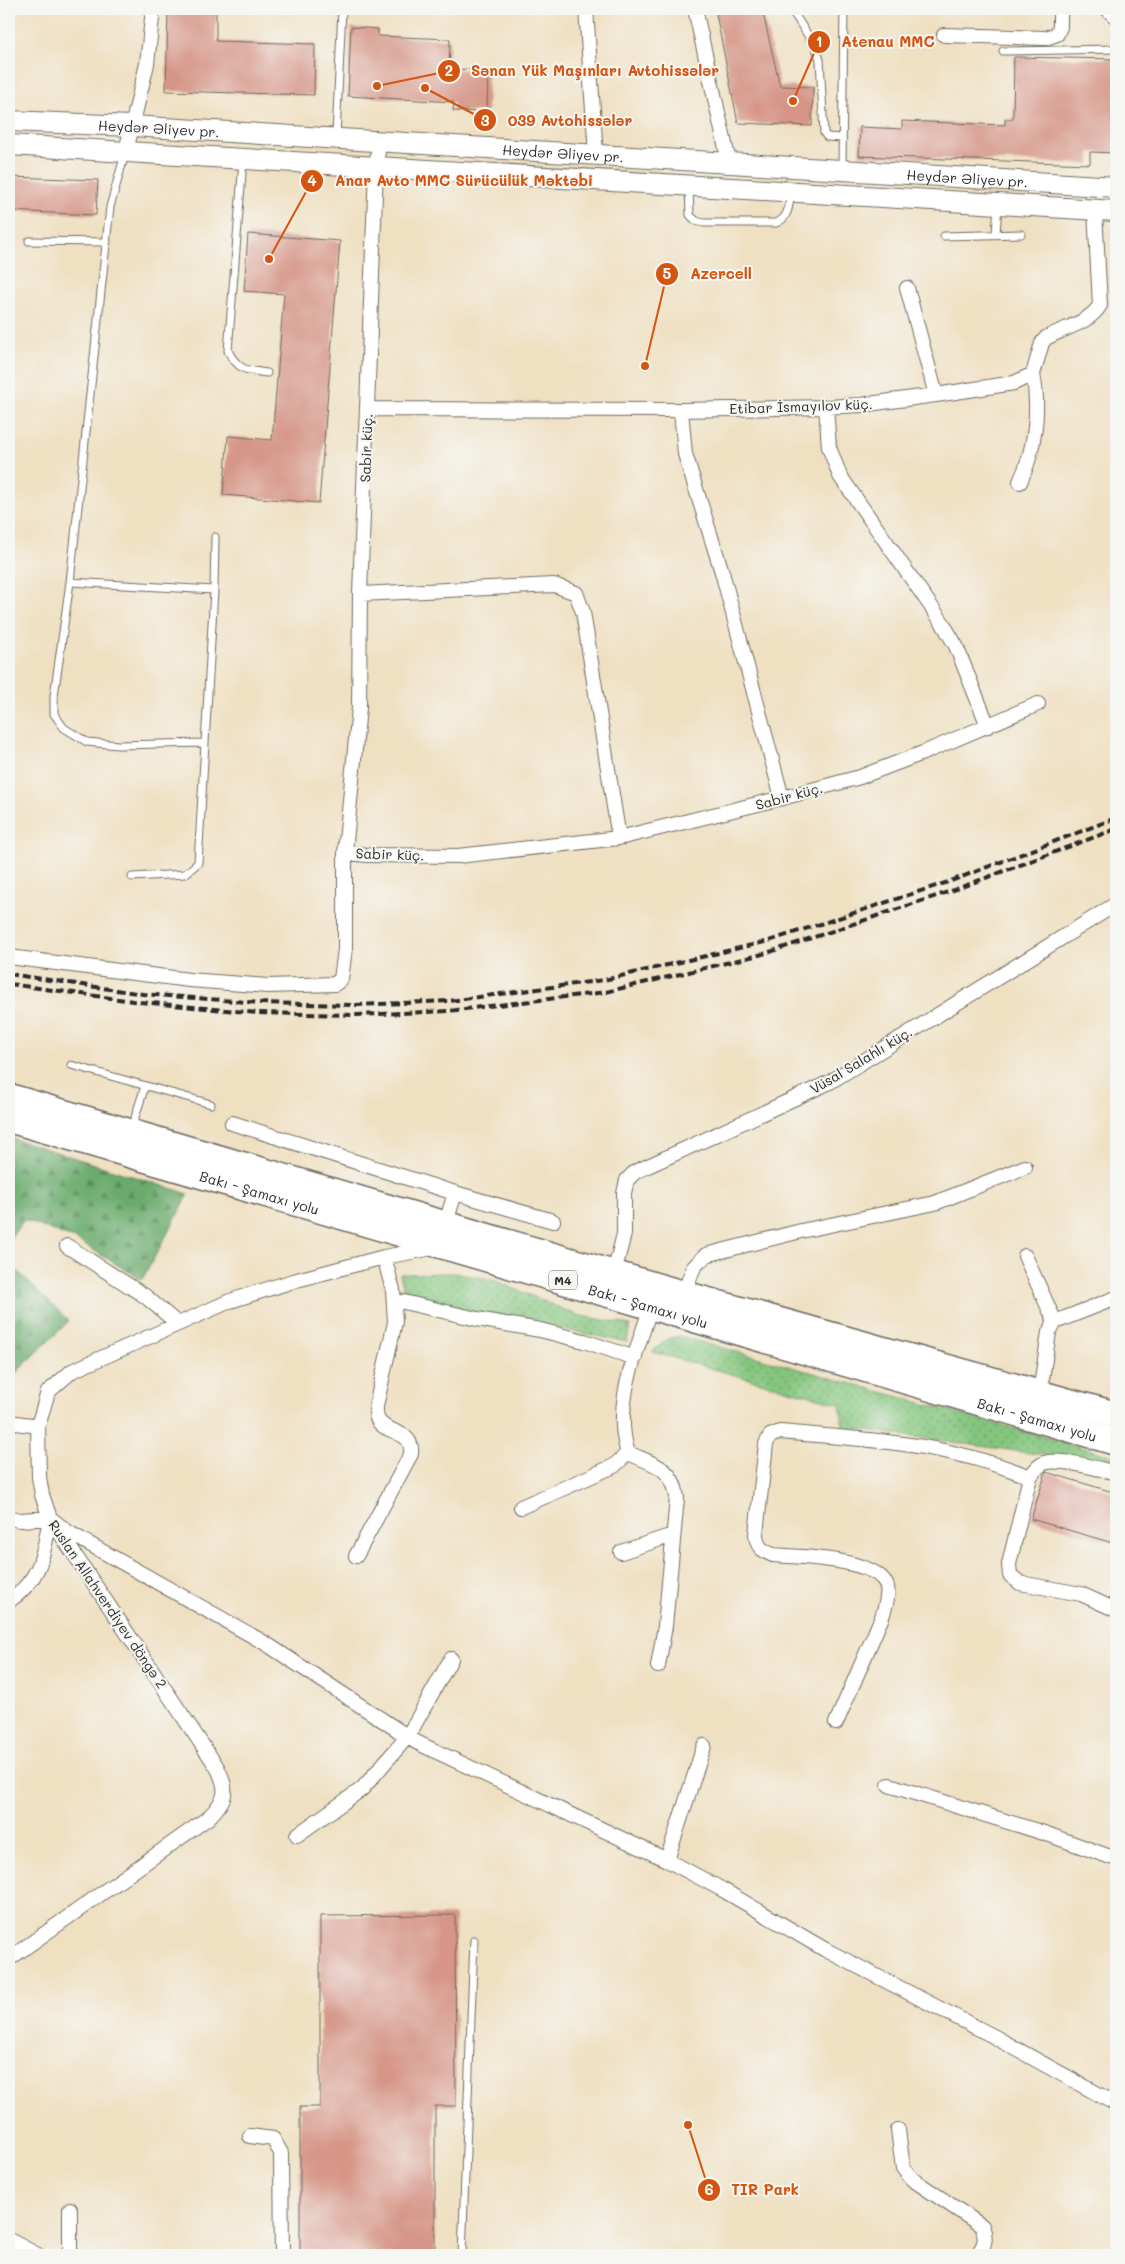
<svg xmlns="http://www.w3.org/2000/svg" width="1125" height="2264" font-family="Mali,sans-serif">
	<style>
		.grass { fill: url(#grass-dots); stroke: #587854 }
		.forest { fill: url(#forest-firs); stroke: #4b6b4c }
		.building { fill: #d69587 }
		.lines { fill: none; stroke-linecap: round; stroke-linejoin: round }
		.lane-casing { stroke: #706a60; stroke-width: 9 }
		.street-casing { stroke: #706a60; stroke-width: 16 }
		.secondary-casing { stroke: #706a60; stroke-width: 22 }
		.highway-casing { stroke: #706a60; stroke-width: 29 }
		.lane { stroke: #fff; stroke-width: 7 }
		.street { stroke: #fff; stroke-width: 14 }
		.secondary { stroke: #fff; stroke-width: 20 }
		.highway { stroke: #fff; stroke-width: 26 }
		.rail { stroke: #2b2b2b; stroke-width: 4; stroke-dasharray: 8 4; stroke-linecap: butt }
		.labels { text-anchor: middle; dominant-baseline: central; stroke-width: 4; stroke-linejoin: round; paint-order: stroke }
		.shield { fill: #f6f6f2; stroke: #686867; stroke-width: 1 }
		.shield-label { font-size: 12px; font-weight: bold; fill: #2b2b2b }
		.street-label { font-size: 14px; fill: #2b2b2b; stroke: #f6f6f2 }
		.leader { fill: none; stroke: #d5540f; stroke-width: 2 }
		.callout-dot { fill: #d5540f; stroke: #f6f6f2; stroke-width: 2 }
		.mark-label { font-size: 15px; text-anchor: middle; font-weight: bold; fill: #fff }
		.callout-label { font-size: 15px; text-anchor: middle; font-weight: bold; fill: #d5540f; stroke: #f6f6f2; stroke-width: 4; stroke-linejoin: round; paint-order: stroke }
	</style>
	<defs>
		<pattern id="grass-dots" width="8" height="8" patternUnits="userSpaceOnUse" patternTransform="scale(1.25)"><rect width="8" height="8" fill="#84c67e"/><path d="M2 2h.1M6 6h.1" fill="none" stroke="#6ca167" stroke-width="1.8" stroke-linecap="round"/></pattern>
		<pattern id="forest-firs" width="22" height="20" patternUnits="userSpaceOnUse" patternTransform="scale(1.25)"><rect width="22" height="20" fill="#6bab6d"/><path d="M5 1l3.5 6h-7zM16 11l3.5 6h-7z" fill="#588b5a"/></pattern>
	</defs>
	<rect width="100%" height="100%" fill="#f6f6f2"/>
	<filter id="ink" filterUnits="userSpaceOnUse"><feTurbulence type="fractalNoise" baseFrequency=".02" numOctaves="2"/><feDisplacementMap in="SourceGraphic" scale="10" xChannelSelector="R" yChannelSelector="G"/><feConvolveMatrix kernelMatrix="1 2 1 2 8 2 1 2 1" color-interpolation-filters="sRGB"/></filter>
	<filter id="wash" filterUnits="userSpaceOnUse"><feTurbulence type="fractalNoise" baseFrequency=".0096" numOctaves="4" result="noise"/><feDisplacementMap in="SourceGraphic" scale="20" xChannelSelector="R" yChannelSelector="G"/><feGaussianBlur stdDeviation="1.12" result="paint"/><feColorMatrix in="noise" values="0 0 0 0 0 0 0 0 0 0 0 0 0 0 0 0 0 1.4 0 .05"/><feComposite in="paint" operator="in"/></filter>
	<g filter="url(#wash)">
		<rect width="100%" height="100%" fill="#efe0c2"/>
		<path class="grass" d="M453 1273 491 1279 577 1315 630 1325 627 1342 406 1298 400 1274Z
			M680 1336 1116 1457V1465L843 1427 840 1404 652 1352 669 1338Z"/>
		<path class="forest" d="M9 1137 189 1194 142 1280 75 1239 24 1220 9 1240Z
			M9 1263 69 1321 12 1377 9 1372Z"/>
		<g id="blocks">
			<path class="building" d="M168 9H216V41L315 44 314 95 166 91Z
				M715 9H762L780 86 813 87 812 126 738 123Z
				M351 27 378 29V36L450 39 449 69 488 70 487 112 453 111 454 102 348 96Z
				M1014 57 1116 59V153L1090 152V164L859 156 860 127 902 129V121L1005 125V119H1013Z
				M10 177 98 180 96 215 9 211Z
				M248 234 340 241 319 503 223 495 228 436 272 440 284 294 244 291Z
				M1046 1472 1116 1493V1544L1031 1519Z
				M455 1915 456 2106H435V2255H300V2107H320V1916Z"/>
		</g>
	</g>
	<g filter="url(#ink)">
		<use href="#blocks" fill-opacity="0" stroke="#706a60" stroke-width="1"/>
		<g class="lines">
			<defs>
				<path id="lane" d="M791 9 816 48 820 60 824 133 827 137 842 138
					M1102 9 1116 22
					M1003 51 1116 49
					M336 136 342 9
					M125 154 110 207 70 582 54 696V714L64 728 87 742 118 745 205 743
					M243 161 228 351C239 371 246 370 267 373
					M842 167 844 9
					M689 187 690 215 696 221 704 223H776C789 218 789 205 791 192
					M996 234 998 205
					M944 236 1021 234
					M29 241 107 242
					M70 582 214 590
					M132 877 185 874 198 863 214 590 215 537
					M71 1065 211 1104
					M132 1127 145 1086
					M462 2255 474 1940"/>
				<path id="street" d="M586 9 596 154
					M695 9 729 162
					M944 35 1046 38 1057 34 1060 27V9
					M379 142 376 168 360 594 359 708 345 852 366 855 458 856 619 838 782 798 860 777 923 753 1038 704
					M126 151 147 64 153 9
					M907 288 936 395
					M826 407 829 447 840 476 942 622 956 646 988 726
					M367 409 681 410 826 407 861 405 936 395 1014 383 1033 374 1042 343 1046 338C1063 328 1090 323 1100 305L1095 211
					M681 410 685 454 722 572 782 798
					M1020 482C1035 450 1040 409 1033 374
					M360 594 554 585 576 593 583 612 619 838
					M9 957 189 980 268 986 335 984 341 979 345 949V852
					M232 1123 455 1193 553 1221
					M444 1229 455 1193
					M67 1246 145 1296 178 1324
					M1025 1256 1055 1322
					M614 1273 624 1234V1193L627 1180 635 1172 830 1082 1116 904
					M683 1294 694 1267 706 1255 801 1231 935 1203 1025 1167
					M395 1300 477 1319 540 1330 584 1341 635 1358
					M1040 1393 1049 1332 1055 1322 1116 1298
					M9 1422 38 1426
					M628 1453C653 1464 674 1467 677 1498L665 1626 658 1666
					M1116 1473C1099 1469 1060 1457 1044 1463 1038 1466 1034 1471 1030 1477L1009 1564 1010 1575 1020 1583 1081 1594 1116 1610
					M521 1507 614 1466 628 1453C612 1405 637 1352 651 1306
					M9 1518 20 1520 50 1518 68 1532 265 1643 416 1742 667 1860 723 1890 824 1949 993 2036 1116 2104
					M621 1552 673 1535
					M356 1556 411 1454C414 1428 383 1435 377 1418 376 1415 376 1409 376 1406L395 1322 393 1290 384 1257
					M9 1601C42 1578 43 1555 50 1518
					M836 1723 882 1617C885 1607 889 1597 887 1587 880 1558 798 1557 773 1555 761 1550 757 1547 756 1534L766 1444 770 1436 780 1432C870 1440 945 1442 1030 1477
					M889 1785 1047 1834 1116 1859
					M297 1835 362 1789 408 1736 451 1659
					M667 1860 704 1746
					M9 1959 208 1818C227 1799 229 1791 217 1767L50 1518 42 1495 39 1477 38 1426 48 1392 72 1371 230 1301 293 1281 384 1257 433 1248
					M898 2130 903 2168 912 2179 982 2226C987 2239 985 2245 977 2255
					M250 2136 273 2139 281 2153 282 2255
					M9 2240 38 2255
					M67 2255 70 2249V2209"/>
				<g id="secondary">
					<path id="s1" d="M9 121 132 126 1116 187"/>
					<path d="M9 145 1116 211"/>
				</g>
				<g id="highway">
					<path d="M9 1097 683 1294 1116 1415"/>
					<path id="s2" d="M9 1119 1116 1442"/>
				</g>
			</defs>
			<use href="#lane" class="lane-casing"/>
			<use href="#street" class="street-casing"/>
			<use href="#secondary" class="secondary-casing"/>
			<use href="#highway" class="highway-casing"/>
			<use href="#lane" class="lane"/>
			<use href="#street" class="street"/>
			<use href="#secondary" class="secondary"/>
			<use href="#highway" class="highway"/>
			<path class="rail" d="M9 974 143 994 261 1003 356 1005 449 1001 604 980 769 941 951 881 1116 818
				M9 984 140 1002 258 1013 356 1015 448 1011 606 992 767 953 951 891 1116 829"/>
		</g>
	</g>
	<g class="labels">
		<rect class="shield" x="549" y="1270.5" width="28" height="19" rx="4"/>
		<g class="shield-label">
			<text x="563" y="1280">M4</text>
		</g>
		<g class="street-label">
			<text stroke="none"><textPath href="#s1" startOffset="150">Heydər Əliyev pr.</textPath></text>
			<text stroke="none"><textPath href="#s1" startOffset="555">Heydər Əliyev pr.</textPath></text>
			<text stroke="none"><textPath href="#s1" startOffset="960">Heydər Əliyev pr.</textPath></text>
			<text transform="translate(801 406) rotate(-2)">Etibar İsmayılov küç.</text>
			<text transform="translate(366 448) rotate(-88)">Sabir küç.</text>
			<text transform="translate(789 796) rotate(-15)">Sabir küç.</text>
			<text transform="translate(390 854) rotate(2)">Sabir küç.</text>
			<text transform="translate(861 1060) rotate(-31)">Vüsal Salahlı küç.</text>
			<text stroke="none"><textPath href="#s2" startOffset="261">Bakı - Şamaxı yolu</textPath></text>
			<text stroke="none"><textPath href="#s2" startOffset="666">Bakı - Şamaxı yolu</textPath></text>
			<text stroke="none"><textPath href="#s2" startOffset="1071">Bakı - Şamaxı yolu</textPath></text>
			<text transform="translate(108 1604) rotate(56)">Ruslan Allahverdiyev döngə 2</text>
		</g>
	</g>
	<path class="leader" d="M793 101L819 42M377 86L449 71M425 88L485 120M269 259L312 181M645 366L667 274M688 2125L709 2190"/>
	<g class="callout-dot">
		<circle cx="793" cy="101" r="5"/>
		<circle cx="377" cy="86" r="5"/>
		<circle cx="425" cy="88" r="5"/>
		<circle cx="269" cy="259" r="5"/>
		<circle cx="645" cy="366" r="5"/>
		<circle cx="688" cy="2125" r="5"/>
		<circle cx="819" cy="42" r="12"/>
		<circle cx="449" cy="71" r="12"/>
		<circle cx="485" cy="120" r="12"/>
		<circle cx="312" cy="181" r="12"/>
		<circle cx="667" cy="274" r="12"/>
		<circle cx="709" cy="2190" r="12"/>
	</g>
	<g class="mark-label">
		<text x="819" y="47">1</text>
		<text x="449" y="76">2</text>
		<text x="485" y="126">3</text>
		<text x="312" y="186">4</text>
		<text x="667" y="279">5</text>
		<text x="709" y="2195">6</text>
	</g>
	<g class="callout-label">
		<text x="888" y="47">Atenau MMC</text>
		<text x="595" y="76">Sənan Yük Maşınları Avtohissələr</text>
		<text x="570" y="126">039 Avtohissələr</text>
		<text x="464" y="186">Anar Avto MMC Sürücülük Məktəbi</text>
		<text x="721" y="279">Azercell</text>
		<text x="765" y="2195">TIR Park</text>
	</g>
	<rect width="1125" height="2264" fill="none" stroke="#f6f6f2" stroke-width="30"/>
</svg>
